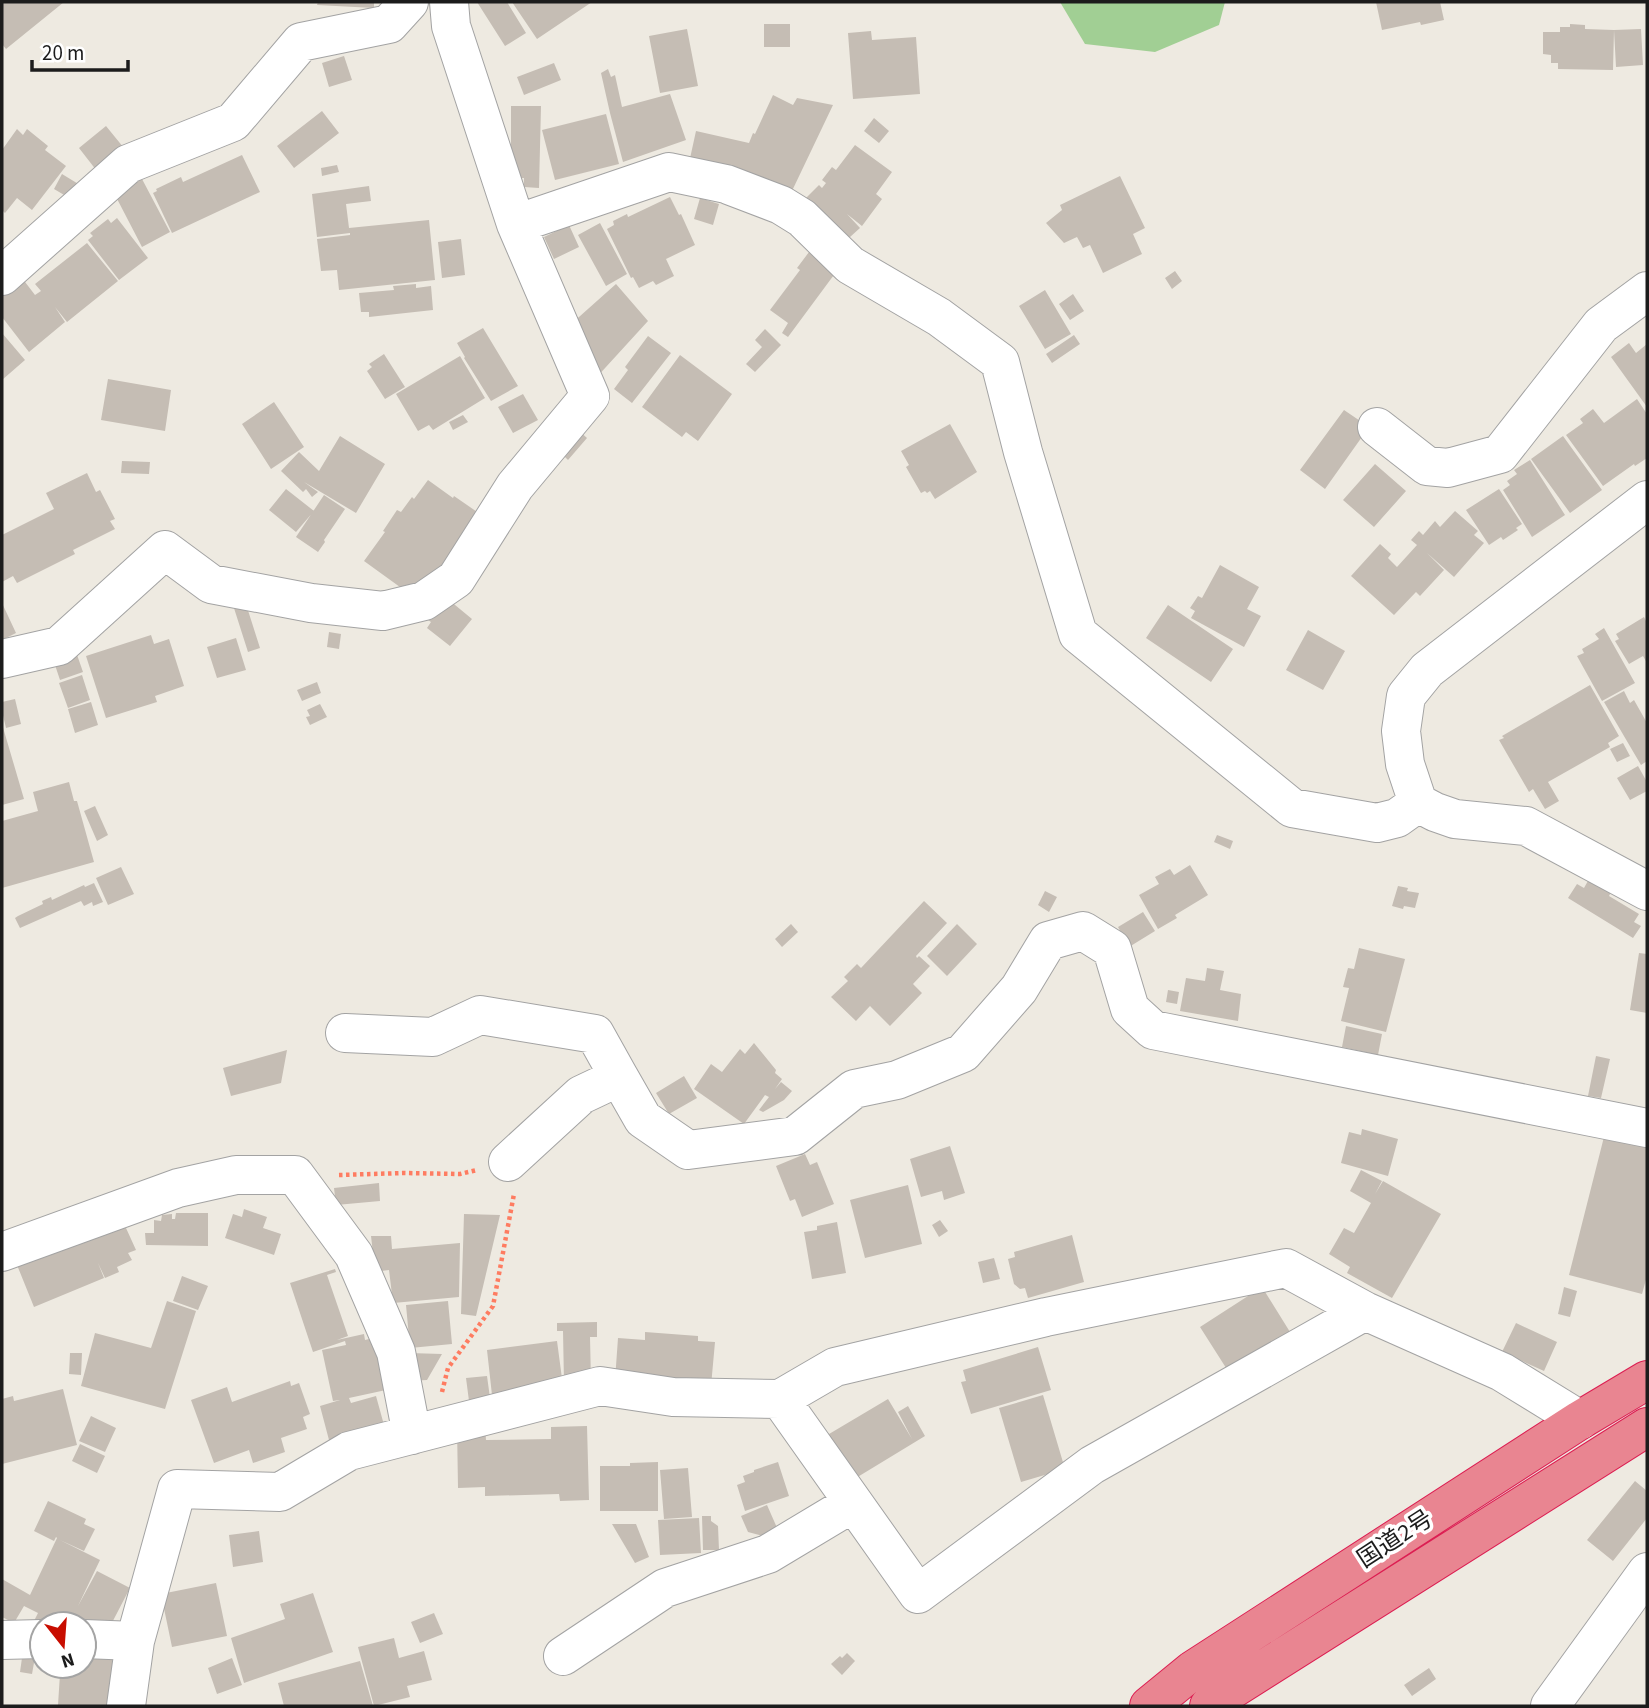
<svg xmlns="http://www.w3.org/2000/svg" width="1649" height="1708" font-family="'Source Sans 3','Noto Sans JP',sans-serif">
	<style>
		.forest { fill: #a1cf94 }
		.building { fill: #c5bdb4 }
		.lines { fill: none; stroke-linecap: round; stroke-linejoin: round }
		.minor-casing { stroke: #a3a3a3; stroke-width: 40 }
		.highway-casing { stroke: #dc1e52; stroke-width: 40 }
		.path { stroke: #fe7c61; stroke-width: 4.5; stroke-dasharray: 3.5 3.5; stroke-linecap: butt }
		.minor { stroke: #fff; stroke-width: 38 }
		.highway { stroke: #e98591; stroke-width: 38 }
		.labels { text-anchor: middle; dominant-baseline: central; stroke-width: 7; stroke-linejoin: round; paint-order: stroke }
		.street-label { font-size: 24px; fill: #1c1c1c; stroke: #fff }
	</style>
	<rect width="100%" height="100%" fill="#eeeae1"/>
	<path class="forest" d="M1060 2H1225L1219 25 1155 52 1085 44Z"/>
	<path class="building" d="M2 2H64L6 49 2 44Z
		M318 2H374V8L317 5Z
		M477 2H507L526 33 505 46Z
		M512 2H592L537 39Z
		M1376 2H1440L1444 20 1421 25 1420 22 1382 30Z
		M764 24H790V47H764Z
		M1570 24 1585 25V29L1614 30 1613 70 1558 69V63H1551V55L1543 54V32H1560V27H1570Z
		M687 29 698 86 660 93 649 36Z
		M1641 29 1643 65 1616 67 1614 30Z
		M871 31 872 40 916 37 920 94 853 99 848 33Z
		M344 56 352 80 329 87 322 63Z
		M554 63 561 80 524 95 517 77Z
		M608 69 611 77 615 75 622 107 670 94 686 140 623 162 610 113 601 73Z
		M773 95 793 105 797 98 833 105 791 193 689 163 696 131 749 143 753 133 755 134Z
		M511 106H541L539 188 524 187V178H511Z
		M322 111 339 133 294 168 277 146Z
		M606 114 619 164 555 180 542 130Z
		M874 118 889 131 879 143 864 131Z
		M106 126 128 153 100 175 79 148Z
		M17 129 23 135 27 129 48 146 45 150 66 166 32 210 17 198 5 213 2 210V150Z
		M855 145 892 172 876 194 882 199 862 226 847 214 860 228 840 246 800 204 819 185 822 188 826 183 822 180 832 167 836 170Z
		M242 155 260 192 172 233 153 193 157 191 156 189 181 177 183 182Z
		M337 165 339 172 322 176 321 168Z
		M62 174 80 185 71 199 54 189Z
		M1120 176 1145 228 1133 234 1142 254 1103 273 1090 245 1083 248 1077 237 1064 243 1046 223 1062 210 1060 205Z
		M142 179 170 232 142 247 114 193Z
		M369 186 371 201 346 204 349 228 429 220 435 280 339 290 337 270 321 271 317 239 350 235V233L317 237 312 194Z
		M670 197 679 215 681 214 695 245 666 259 674 276 656 285 653 281 639 288 633 277 631 278 607 229 614 225 613 221 627 214 628 217Z
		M700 198 719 204 713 225 694 219Z
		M117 218 148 258 119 280 88 240 93 236 90 233 108 219 111 223Z
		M600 223 627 274 606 286 578 235Z
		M569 225 579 247 554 259 544 237Z
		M461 239 465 275 442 278 438 242Z
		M87 243 118 281 67 322 55 307 65 322 29 352 2 317V294L22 278 35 295 41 291 35 284Z
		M815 244 842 264 788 337 782 333 788 323 770 310 800 270 797 268Z
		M1175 271 1182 281 1172 289 1165 278Z
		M416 284V288L431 286 433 310 369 317V312H361L359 293 394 290 393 286Z
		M616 284 648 321 595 379 570 325Z
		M1045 290 1071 334 1045 349 1019 306Z
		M1073 294 1084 311 1070 320 1059 304Z
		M483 328 518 386 491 401 464 358 465 357 457 343Z
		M765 329 781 345 755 372 746 364 762 347 755 340Z
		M2 333 25 360 2 380Z
		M1074 335 1080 344 1052 363 1046 354Z
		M648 336 671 353 632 403 614 389 628 370 625 367Z
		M1629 343 1636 353 1647 344V407L1611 357Z
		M384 354 405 387 385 399 367 371 372 367 369 364Z
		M680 355 732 394 698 441 686 432 682 437 642 407Z
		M460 356 485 398 433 430 429 425 418 431 396 394Z
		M108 379 171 390 165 431 101 420Z
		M523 394 538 420 513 433 498 407Z
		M1637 399 1647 414V458L1635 466 1634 464 1603 486 1566 435 1583 423 1580 419 1593 409 1604 423Z
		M274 402 304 447 271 469 242 424Z
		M1344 410 1369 427 1325 489 1300 470Z
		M463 415 468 422 453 430 449 422Z
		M950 424 977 472 935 499 930 491 927 493 925 491 921 493 906 467 909 465 901 451Z
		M578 430 587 438 568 460 560 452Z
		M340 436 385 464 356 513 304 482 318 492 312 497 306 489 303 492 281 471 299 452 319 471Z
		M1563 436 1602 490 1570 513 1531 459Z
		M1530 460 1565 515 1532 537 1503 490 1510 485 1507 481 1517 474 1514 470Z
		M122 461 150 462 149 474 121 473Z
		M1375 464 1406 491 1374 527 1343 500Z
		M87 473 96 492 100 490 115 519 110 521 115 529 73 550 75 554 17 583 13 576 2 582V535L54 509 46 493Z
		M428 480 453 498 454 496 483 516 471 538 411 595 364 561 385 532 383 531 397 510 401 512 412 497 414 499Z
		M286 489 314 511 296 532 269 510Z
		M1499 489 1522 524 1516 528 1518 530 1503 540 1501 537 1489 545 1466 510Z
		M324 495 345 509 324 540 325 542 318 552 296 537Z
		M1455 511 1478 531 1474 535 1484 543 1454 577 1427 553 1444 570 1420 596 1416 592 1394 615 1351 576 1380 544 1391 554 1388 558 1397 567 1417 545 1411 540 1419 531 1423 535 1435 521 1440 527Z
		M1220 565 1259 587 1247 609 1261 616 1244 647 1191 618 1195 611 1190 608 1198 596 1202 598Z
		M449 600 472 619 450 646 427 628 431 622 422 616Z
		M245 601 260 648 248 652 233 605Z
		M2 603 16 633 2 640Z
		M1168 605 1233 649 1211 682 1146 638Z
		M1644 617 1647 623V663L1643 656 1629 664 1615 641 1619 639 1616 634Z
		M1604 628 1635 683 1602 701 1577 656 1584 653 1582 649 1599 639 1595 634Z
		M1308 630 1345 651 1323 690 1286 670Z
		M329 632 341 634 339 649 327 647Z
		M151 635 154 644 169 639 184 686 155 696 157 702 106 718 86 656Z
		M236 638 246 670 217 678 207 647Z
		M75 649 83 672 60 680 52 656Z
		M82 675 90 700 68 708 59 683Z
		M317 682 321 693 302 701 297 690Z
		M1590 685 1619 736 1608 743 1610 747 1548 782 1559 801 1545 809 1533 789 1529 792 1499 740 1504 738 1502 736Z
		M1624 691 1630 703 1634 700 1647 723V761L1641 765 1604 702Z
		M15 699 21 724 6 728 2 711V702Z
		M91 702 98 725 75 733 68 709Z
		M320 704 327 717 310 725 306 717 310 716 307 710Z
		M2 724 24 799 2 805Z
		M1623 743 1630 756 1617 762 1610 749Z
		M1638 766 1647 782V791L1630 800 1617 778Z
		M69 782 74 801H77L94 862 2 888V821L38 811 33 792Z
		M95 806 108 835 97 841 84 811Z
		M1217 835 1233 841 1230 849 1214 842Z
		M1190 865 1208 895 1175 915 1177 918 1158 929 1139 895 1159 884 1155 877 1170 869 1174 875Z
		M121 867 134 894 108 905 96 878Z
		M1589 879 1611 892 1609 896 1639 914 1634 922 1641 926 1633 938 1568 898 1577 884 1584 888Z
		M94 883 103 902 93 906 92 902 84 906 81 901 20 928 15 918 18 916 43 904 42 901 51 897 52 900 84 885 85 887Z
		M1398 886 1408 888 1407 891 1419 893 1415 908 1404 906 1403 909 1392 906Z
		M1045 891 1057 897 1049 912 1038 905Z
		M924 901 947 923 916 956 917 958 919 956 930 966 913 984 922 993 890 1026 870 1006 856 1021 831 997 848 981 844 977 857 964 861 968Z
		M1143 912 1155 931 1129 947 1118 927Z
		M791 924 798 932 782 947 775 939Z
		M957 924 977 944 947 976 927 956Z
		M1359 948 1405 959 1386 1032 1341 1021 1349 988 1343 987 1348 968 1354 969Z
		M1639 953 1647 954V1013L1630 1010Z
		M1207 968 1224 971 1220 990 1241 994 1238 1021 1180 1011 1186 978 1205 981Z
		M1168 990 1179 992 1177 1004 1166 1002Z
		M1346 1026 1382 1034 1378 1055 1342 1047Z
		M754 1043 776 1070 775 1073 782 1079 775 1089 781 1082 792 1091 784 1100 763 1112 759 1110 769 1097 765 1095 744 1124 694 1089 711 1064 722 1072 740 1049 745 1054Z
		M287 1050 281 1083 231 1096 223 1068Z
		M1596 1056 1610 1059 1601 1098 1588 1096Z
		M684 1076 697 1098 669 1114 656 1093Z
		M1362 1129 1398 1139 1388 1176 1341 1163 1349 1132 1361 1135Z
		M1606 1129 1647 1140V1276L1642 1294 1569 1275Z
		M950 1146 965 1193 944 1200 942 1191 921 1197 910 1159Z
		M805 1154 810 1165 817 1162 834 1204 802 1217 795 1199 790 1201 776 1166Z
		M1361 1170 1382 1181 1375 1194 1383 1181 1441 1214 1392 1298 1347 1273 1350 1267 1329 1254 1344 1228 1354 1233 1371 1203 1350 1191Z
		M379 1183 380 1201 336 1205 334 1188Z
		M908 1185 922 1244 865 1258 850 1200Z
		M244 1209 267 1217 263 1228 281 1234 274 1255 225 1238 233 1214 242 1217Z
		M176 1213H208V1246L146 1245 145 1233H154V1220L161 1221 162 1215 172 1214V1219H175Z
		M464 1214 500 1215 476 1316 461 1314Z
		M121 1217 136 1250 128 1253 132 1260 117 1267 119 1272 105 1278 98 1263 104 1278 34 1307 17 1265Z
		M940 1220 948 1231 939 1237 932 1225Z
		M837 1222 846 1273 812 1279 804 1232 817 1230V1226Z
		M1072 1235 1084 1282 1028 1298 1025 1288 1020 1289 1014 1284 1008 1259 1015 1257 1014 1252Z
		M371 1236H391L392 1249 460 1243 459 1297 393 1303 389 1270 381 1271 373 1253Z
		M994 1258 1000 1279 983 1283 978 1262Z
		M335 1269 336 1272 327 1275 348 1336 337 1340 364 1334 365 1340 382 1336 386 1390 349 1398 351 1403 376 1396 384 1425 329 1440 320 1406 340 1400 333 1401 322 1350 346 1345 345 1341 313 1352 290 1283Z
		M182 1276 208 1286 198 1310 173 1301Z
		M1262 1287 1290 1332 1228 1371 1200 1327Z
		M1564 1287 1577 1291 1570 1317 1558 1314Z
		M167 1301 196 1311 165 1409 81 1386 95 1333 151 1348Z
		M448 1301 452 1344 410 1348 406 1305Z
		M597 1322V1337H590L591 1382 564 1383 563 1331H557V1323Z
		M1516 1323 1557 1342 1544 1371 1502 1352Z
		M645 1332 698 1336V1341L715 1342 711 1386 615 1380 618 1338 645 1340Z
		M557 1341 563 1386 492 1395 487 1350Z
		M1038 1347 1051 1390 971 1414 961 1382 966 1381 963 1370Z
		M70 1353H82L81 1375 69 1374Z
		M409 1353 442 1354 427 1380 407 1381Z
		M487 1376 490 1398 469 1401 466 1378Z
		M290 1381 291 1386 299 1383 310 1414 303 1417 307 1429 281 1438 285 1452 253 1463 249 1450 214 1463 191 1400 227 1387 232 1402Z
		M63 1389 77 1445 2 1464V1399L13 1396 14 1401Z
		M1043 1395 1065 1469 1021 1482 999 1408Z
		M888 1399 912 1439 898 1412 908 1406 925 1436 851 1481 824 1437Z
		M91 1416 116 1428 105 1452 79 1441Z
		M457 1426H485L486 1440 551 1439V1427L587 1426 589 1500 560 1501 559 1494 485 1496V1487L458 1488Z
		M80 1444 105 1456 97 1473 72 1461Z
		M658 1462V1511H600V1466H630V1463Z
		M778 1462 789 1496 745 1511 737 1485 745 1482 743 1476 754 1472V1470Z
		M688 1468 692 1517 664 1519 660 1470Z
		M1635 1481 1647 1491V1518L1613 1561 1587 1540Z
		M48 1501 86 1519 84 1524 95 1529 84 1551 60 1540 100 1560 78 1606 97 1571 130 1588 103 1640 84 1624H56L52 1622 51 1624 34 1621 38 1613 24 1606 14 1623 2 1617V1579L30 1595 57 1538 56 1537 54 1541 34 1531Z
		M767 1505 778 1530 763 1536 748 1532 741 1516Z
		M702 1516H711V1521L718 1526 719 1550H703Z
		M699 1518 701 1553 660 1555 658 1520Z
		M612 1524H636L649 1557 635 1563Z
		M259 1531 263 1562 233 1567 229 1535Z
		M216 1583 227 1636 172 1647 161 1594Z
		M313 1593 333 1652 244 1683 231 1638 285 1619 280 1604Z
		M434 1613 443 1634 420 1643 411 1622Z
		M394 1638 399 1658 424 1651 432 1680 407 1686 410 1697 374 1706 358 1647Z
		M24 1644 37 1646 32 1674 20 1672Z
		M847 1653 855 1661 842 1675 831 1664 840 1656 842 1658Z
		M84 1654 117 1657 112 1706 58 1705 60 1674 64 1675 65 1666H84Z
		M232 1658 242 1685 217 1694 208 1668Z
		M360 1661 373 1706H284L278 1683Z
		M1429 1668 1436 1679 1412 1696 1404 1685Z"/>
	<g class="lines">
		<defs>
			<path id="minor" d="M516 224 669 172 726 184 781 205 802 218 850 265 939 317 1000 362 1023 452 1078 634 1292 808 1377 823 1397 818 1418 803 1435 812 1455 819 1526 826 1647 891
				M2 276 128 164 233 122 301 42 389 24 409 2
				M1377 427 1427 466 1448 468 1500 454 1601 325 1647 291
				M2 659 59 646 165 550 211 584 311 603 383 611 424 601 456 579 515 486 590 396 516 224 451 26 449 2
				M1418 803 1405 764 1401 731 1406 696 1427 670 1647 500
				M345 1033 433 1037 480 1015 595 1034 619 1077
				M508 1162 581 1095 619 1077 643 1119 688 1150 795 1136 854 1089 897 1080 963 1053 1019 989 1048 941 1083 931 1112 949 1130 1009 1153 1030 1647 1128
				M2 1252 178 1188 236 1175H295L354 1255 396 1352 412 1435
				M780 1399 918 1594 1092 1465 1365 1311
				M84 1639 135 1641
				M2 1640 42 1639
				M563 1656 665 1588 768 1554 853 1503
				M126 1706 135 1641 177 1489 280 1492 349 1451 600 1386 673 1397 780 1399 835 1367 1046 1317 1286 1268 1365 1311 1502 1372 1580 1420
				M1550 1706 1647 1572"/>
			<path id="highway" d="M1149 1706 1193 1670 1580 1420 1647 1380
				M1209 1706 1220 1697 1647 1427"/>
		</defs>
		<use href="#minor" class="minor-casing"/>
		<use href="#highway" class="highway-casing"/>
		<path class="path" d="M339 1175 404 1173 460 1174 477 1170
			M442 1392 448 1368 493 1306 514 1194"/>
		<use href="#minor" class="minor"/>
		<use href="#highway" class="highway"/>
	</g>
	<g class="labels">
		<g class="street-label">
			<text transform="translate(1395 1539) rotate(-33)">国道2号</text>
		</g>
	</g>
	<rect width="1649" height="1708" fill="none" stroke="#1c1c1c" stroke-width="7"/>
	<g transform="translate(63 1645) rotate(163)"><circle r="33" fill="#ffffff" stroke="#a4a4a4" stroke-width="2"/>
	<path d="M0-5L12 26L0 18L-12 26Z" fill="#c80d00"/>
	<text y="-10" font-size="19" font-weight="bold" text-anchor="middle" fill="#1c1c1c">N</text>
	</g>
	<path d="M32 60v10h96v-10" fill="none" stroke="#1c1c1c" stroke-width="3.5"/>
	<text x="42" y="60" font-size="21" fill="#1c1c1c" stroke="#ffffff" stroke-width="5" paint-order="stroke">20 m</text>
</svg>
